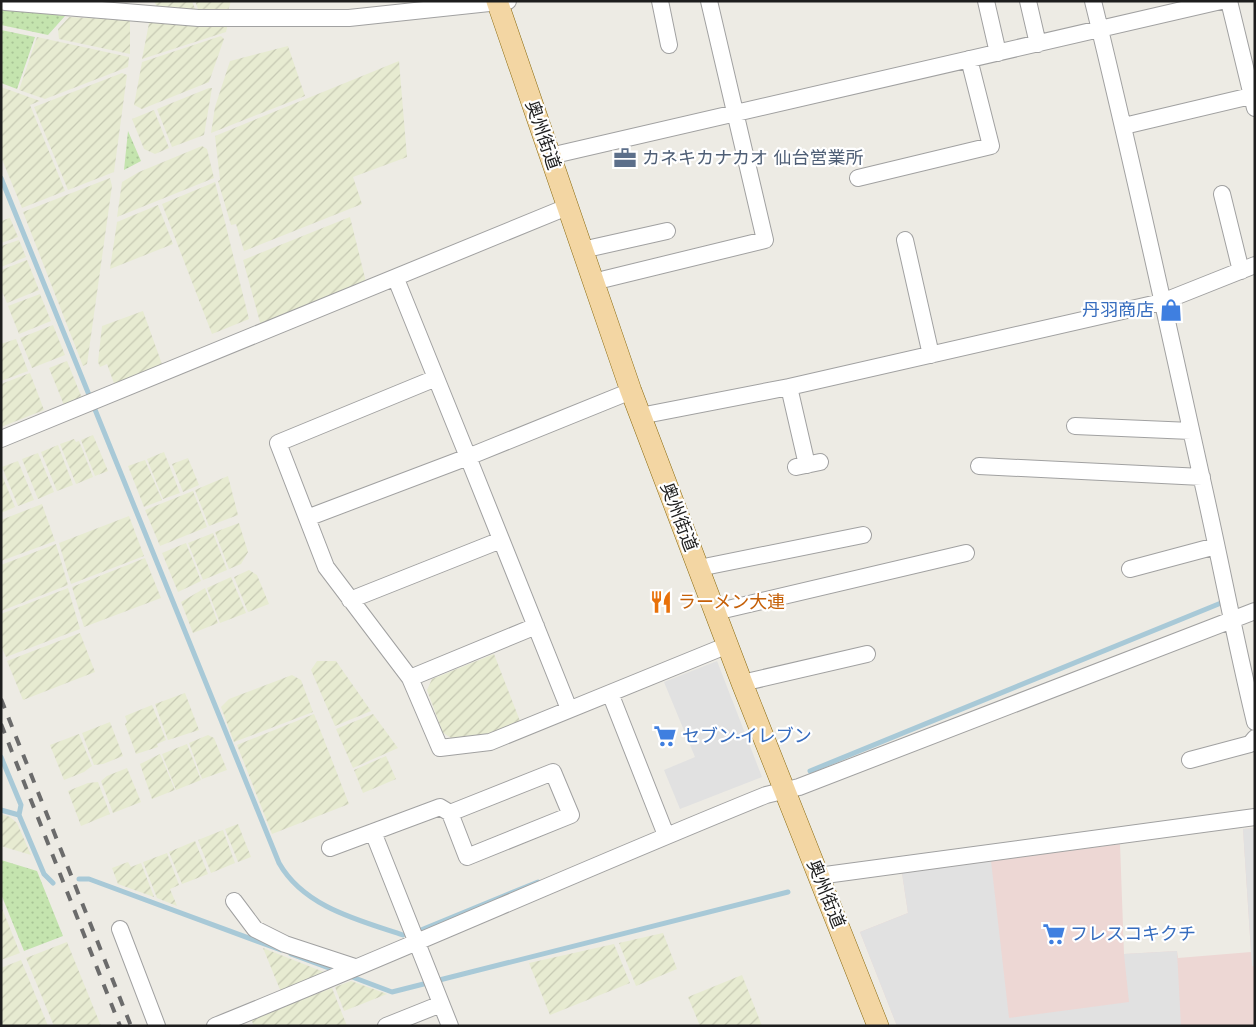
<svg xmlns="http://www.w3.org/2000/svg" width="1256" height="1027" font-family="Jost,'Noto Sans JP',sans-serif">
	<style>
		.commercial { fill: #edd7d4 }
		.farmland { fill: url(#farmland-furrows) }
		.grass { fill: url(#grass-dots) }
		.parking { fill: #e1e1e1 }
		.lines { fill: none; stroke-linecap: round; stroke-linejoin: round }
		.stream { stroke: #a8c9d7; stroke-width: 5 }
		.minor-casing { stroke: #a1a1a1; stroke-width: 18 }
		.major-casing { stroke: #89690d; stroke-width: 22 }
		.minor { stroke: #fff; stroke-width: 16 }
		.major { stroke: #f3d6a3; stroke-width: 21 }
		.rail { stroke: #6b6b6b; stroke-width: 4; stroke-dasharray: 10 10; stroke-linecap: butt }
		.labels { text-anchor: middle; dominant-baseline: central; stroke-width: 4.5; stroke-linejoin: round; paint-order: stroke }
		.street-label { font-size: 18px; fill: #1d1d1d; stroke: #fff }
		.service-label { font-size: 18px; fill: #4e5e75; stroke: #fff; text-anchor: start }
		.shop-label { font-size: 18px; fill: #366cbe; stroke: #fff; text-anchor: start }
		.food-label { font-size: 18px; fill: #c56008; stroke: #fff; text-anchor: start }
	</style>
	<defs>
		<pattern id="farmland-furrows" width="10" height="10" patternUnits="userSpaceOnUse" patternTransform="scale(1.25)"><rect width="10" height="10" fill="#e7ebd1"/><path d="M-1 1l2-2M0 10L10 0M9 11l2-2" fill="none" stroke="#c6c9b3"/></pattern>
		<pattern id="grass-dots" width="8" height="8" patternUnits="userSpaceOnUse" patternTransform="scale(1.25)"><rect width="8" height="8" fill="#c4e4ae"/><path d="M2 2h.1M6 6h.1" fill="none" stroke="#a8c395" stroke-width="1.8" stroke-linecap="round"/></pattern>
	</defs>
	<rect width="100%" height="100%" fill="#edebe4"/>
	<path class="commercial" d="M1255 828V1026H897L860 932 908 913 902 873 1120 844 1124 954 1177 951 1178 958 1251 952 1243 829Z"/>
	<path class="farmland" d="M154 1H192L197 14 158 9Z
		M195 1H231L227 14H200Z
		M69 17 130 20V54L59 39 58 29Z
		M150 18 228 23 226 32 142 59Z
		M221 36 224 39 209 82 142 109 134 105 142 62Z
		M37 37 129 57 128 67 45 99 19 90Z
		M288 46 305 96 211 133 215 107 230 61Z
		M399 61 407 157 353 177 362 204 244 251 236 224 231 225 218 181 220 180 215 136Z
		M122 73 127 75 114 172 68 190 34 107Z
		M1 87 40 101 30 105 65 191 22 208 1 157Z
		M209 88H212L204 135 172 147 157 109Z
		M154 110 169 148 155 154 144 149 132 119Z
		M202 146 207 149 214 178 117 217 122 182 139 172Z
		M110 178 112 186 87 364 83 366 23 212Z
		M215 182 249 319 212 334 162 204Z
		M158 205 173 244 110 269 117 222Z
		M350 217 366 282 261 326 243 260Z
		M10 218 18 237 1 243V221Z
		M19 240 26 257 1 267V246Z
		M27 260 39 290 7 303 1 289V270Z
		M40 294 51 321 19 334 8 306Z
		M143 311 163 367 115 386 107 364 100 367 98 362 102 326Z
		M53 325 65 355 32 368 20 338Z
		M16 339 28 371 1 381V344Z
		M67 361 82 398 64 405 49 368Z
		M30 373 44 410 1 427V384Z
		M93 435 108 471 95 476 81 440Z
		M74 439 76 442 79 441 93 477 76 484 60 444Z
		M58 445 73 485 57 491 41 452Z
		M164 452 180 493 163 499 147 459Z
		M38 453 54 492 38 499 22 459Z
		M188 458 199 485 183 492 172 464Z
		M145 460 162 500 144 507 128 466Z
		M18 461 34 500 18 506 2 467Z
		M1 473 15 507 1 513Z
		M228 476 238 515 209 526 195 490Z
		M193 491 207 527 160 546 145 510Z
		M42 504 55 541 1 561V520Z
		M129 516 144 556 71 584 59 543Z
		M239 523 248 552 241 564 229 569 215 532Z
		M213 533 227 570 203 580 188 543Z
		M186 543 201 581 178 592 162 553Z
		M56 544 68 585 1 611V565Z
		M145 558 161 598 84 627 72 587Z
		M249 570 257 575 269 604 248 612 234 577Z
		M231 577 246 613 220 623 207 588Z
		M68 588 80 629 6 657 1 646V614Z
		M205 588 218 623 193 633 181 602Z
		M80 633 95 672 23 700 7 661Z
		M494 654 520 721 482 736 455 740 443 733 427 690 432 679Z
		M317 661H336L371 711 335 726 311 670Z
		M292 675 301 680 313 712 234 742 221 707 229 699Z
		M185 693 199 730 168 740 155 704Z
		M152 705 166 740 157 744 158 747 136 754 125 724 127 722 125 716Z
		M314 714 349 804 272 834 237 745Z
		M373 714 398 748 353 768 336 729Z
		M110 722 123 756 103 764 94 765 82 733Z
		M79 734 92 766 84 772 64 780 50 745Z
		M208 735 214 738 227 770 202 779 189 743Z
		M187 744 201 780 176 790 162 754Z
		M160 754 175 790 152 799 140 764Z
		M386 756 396 779 363 793 354 770Z
		M127 768 141 802 113 813 101 781 107 776Z
		M98 782 110 814 81 826 68 791 88 783Z
		M1 814 10 817 17 823 31 855 1 846Z
		M238 824 251 857 238 862 225 829Z
		M223 830 235 863 211 873 198 840Z
		M195 841 208 874 182 884 169 852Z
		M167 853 179 885 170 889 177 906 157 898 143 862Z
		M128 862 131 867 141 863 154 897 118 884 112 868Z
		M1 906 20 953 1 960Z
		M663 933 677 969 636 986 619 943Z
		M67 942 101 1026H54L26 958Z
		M614 944 630 983 550 1015 529 963Z
		M263 948 329 974 281 992Z
		M21 960 48 1026H1V968Z
		M742 975 762 1026H700L688 997Z
		M351 981 387 994 344 1011 335 987Z
		M332 988 347 1026H254L251 1019Z"/>
	<path class="grass" d="M2 9 65 16 48 35 1 25Z
		M1 30 35 37 17 89 1 83Z
		M128 131 141 161 124 170Z
		M1 860 37 871 63 936 24 951 1 894Z"/>
	<path class="parking" d="M717 661 762 777 680 809 664 770 695 757 664 682Z
		M1255 828V966H1252L1243 829Z
		M991 861 1009 1018 1129 1002 1124 954 1177 951 1181 1026H897L860 932 908 913 902 873Z"/>
	<g class="lines">
		<path class="stream" d="M1 178 279 863C304 907 358 920 403 935
			M1 757 21 805 19 815
			M810 771 1221 603
			M1 810 19 815 44 874 53 883
			M79 879H89L281 950
			M421 930 538 882
			M291 954 337 971
			M347 975 392 992 788 892"/>
		<defs>
			<path id="minor" d="M660 1 669 45
				M986 1 998 53
				M1028 1 1038 44
				M1093 1C1132 159 1166 317 1201 475 1220 558 1235 640 1255 722
				M1229 1 1255 108
				M5 2 198 18H349L508 1
				M1124 126 1255 95
				M550 156 1221 1
				M858 178 991 146 969 59
				M1222 194 1241 271
				M905 240 931 355
				M582 250 667 231
				M396 279 468 457 631 391
				M593 282 765 240 709 1
				M436 378 278 443 326 567 410 678 440 748 490 742 728 645
				M789 387 807 465
				M640 416 789 387 1162 302 1255 265
				M1075 426 1191 431
				M1 439 567 207
				M979 466 1202 477
				M796 467 820 462
				M307 518 468 457 569 709
				M699 568 863 535
				M1130 569 1216 546
				M350 600 501 540
				M715 612 966 553
				M410 678 536 626
				M742 683 867 654
				M610 693 666 835
				M1190 760 1250 744 1255 738
				M330 848 373 832
				M818 876 1255 817
				M234 901 255 929 285 944 355 967
				M120 929 157 1026
				M215 1026C399 952 581 870 766 795L799 787 1255 611
				M386 1026 441 1004
				M450 1026 373 832 440 807 450 813 553 772 571 815 467 857 450 813"/>
			<path id="major" d="M497 1 631 391 742 683 878 1026"/>
		</defs>
		<use href="#minor" class="minor-casing"/>
		<use href="#major" class="major-casing"/>
		<use href="#minor" class="minor"/>
		<use href="#major" class="major"/>
		<path class="rail" d="M1 699 131 1026
			M1 724 120 1026"/>
	</g>
	<defs>
		<symbol id="office-bare" viewBox="-9 -9 18 18"><path d="M-6-3h4V-5.5h4V-3h4V5H-6ZM-1-4.5V-3h2v-1.5ZM-6 0V1H6V0Z" fill="#5c6f8a" stroke="#fff" stroke-width="2.5" paint-order="stroke"/></symbol>
		<symbol id="shop-bare" viewBox="-9 -9 18 18"><path d="M-5-2.5h2.3a2.7 3.5 0 0 1 5.4 0H5L5.5 6h-11ZM-1.5-2.5h3a1.5 2.3 0 0 0-3 0Z" fill="#3f7fe0" stroke="#fff" stroke-width="2.5" paint-order="stroke"/></symbol>
		<symbol id="restaurant-bare" viewBox="-9 -9 18 18"><path d="M-5-6h1v4h1v-4h1v4h1v-4h1v5L-1.5 .5V6h-2V.5L-5-1ZM5-6V6H3V1.5H1.5Q1.5-4 5-6Z" fill="#e8710a" stroke="#fff" stroke-width="2.5" paint-order="stroke"/></symbol>
		<symbol id="supermarket-bare" viewBox="-9 -9 18 18"><path d="M-6-5.5h2.5l.6 2H6L4.5 2H-2.5L-4.4-4H-6ZM-1.5 3.2a1.3 1.3 0 1 0 .1 0ZM3 3.2a1.3 1.3 0 1 0 .1 0Z" fill="#3f7fe0" stroke="#fff" stroke-width="2.5" paint-order="stroke"/></symbol>
	</defs>
	<g fill-rule="evenodd">
		<use href="#office-bare" x="609" y="142" width="32" height="32"/>
		<use href="#shop-bare" x="1155" y="294" width="32" height="32"/>
		<use href="#restaurant-bare" x="645" y="586" width="32" height="32"/>
		<use href="#supermarket-bare" x="649" y="720" width="32" height="32"/>
		<use href="#supermarket-bare" x="1038" y="918" width="32" height="32"/>
	</g>
	<g class="labels">
		<g class="street-label">
			<text transform="translate(543 135) rotate(71)">奥州街道</text>
			<text transform="translate(679 517) rotate(69)">奥州街道</text>
			<text transform="translate(826 894) rotate(68)">奥州街道</text>
		</g>
		<g class="service-label">
			<text x="642" y="158">カネキカナカオ 仙台営業所</text>
		</g>
		<g class="shop-label">
			<text x="1154" y="310" text-anchor="end">丹羽商店</text>
			<text x="682" y="736">セブン-イレブン</text>
			<text x="1070" y="934">フレスコキクチ</text>
		</g>
		<g class="food-label">
			<text x="678" y="602">ラーメン大連</text>
		</g>
	</g>
	<rect width="1256" height="1027" fill="none" stroke="#1d1d1d" stroke-width="5"/>
</svg>
